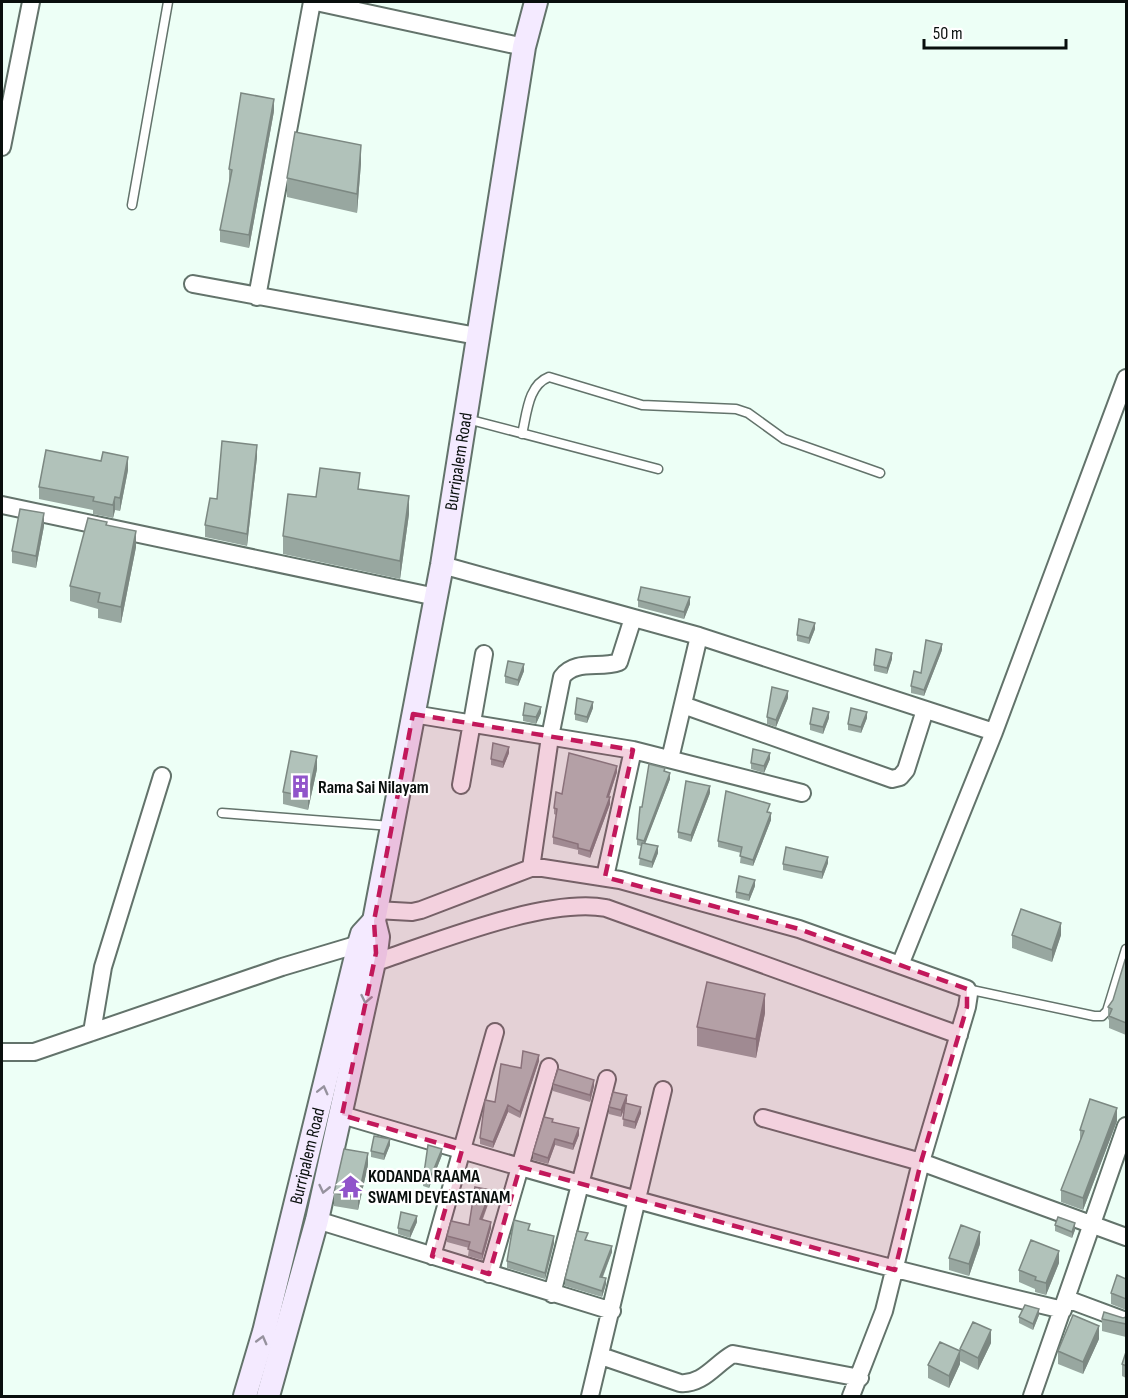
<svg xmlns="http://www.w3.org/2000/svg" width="1128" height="1398" font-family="'Sofia Sans Condensed',sans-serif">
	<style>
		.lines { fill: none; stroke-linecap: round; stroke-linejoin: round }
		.lane-casing { stroke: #63736b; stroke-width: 11 }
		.street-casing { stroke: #63736b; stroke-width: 20 }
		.secondary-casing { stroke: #63736b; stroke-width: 26 }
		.lane { stroke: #fff; stroke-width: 8 }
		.street { stroke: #fff; stroke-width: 16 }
		.secondary { stroke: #f4eaff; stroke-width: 22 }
		.wall { fill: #98a7a0 }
		.shaded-wall { fill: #7c8882 }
		.building { fill: #b1c2ba; stroke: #7c8882; stroke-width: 1.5 }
		.oneway { stroke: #96929e }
		.marked { fill: #c2185b; fill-opacity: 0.2; stroke: #c2185b; stroke-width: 4.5; stroke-dasharray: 12 8; stroke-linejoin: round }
		.labels { text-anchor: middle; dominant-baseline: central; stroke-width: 4.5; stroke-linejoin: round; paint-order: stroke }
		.street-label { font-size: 18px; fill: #090f0d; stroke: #fff }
		.poi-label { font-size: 18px; font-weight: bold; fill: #090f0d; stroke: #fff; text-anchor: start }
	</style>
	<rect width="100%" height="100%" fill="#edfff6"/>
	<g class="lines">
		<defs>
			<path id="lane" d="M132 205 168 2
				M467 419 658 469
				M522 434C527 413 528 385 549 377L642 405 736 409 748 413 784 439 880 473
				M222 813 391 826
				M967 989 1094 1016H1102L1107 1011 1126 949"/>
			<path id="street" d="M316 2 524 47
				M2 147 31 2
				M193 284 477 336
				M257 297 312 2
				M2 505 436 597
				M442 565 699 636 994 732
				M683 705 892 779 900 777 906 770 925 710
				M413 714 633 750 802 793
				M670 759 699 636
				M461 785 484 654
				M531 868 550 737 562 677C575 659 600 669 619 662L633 618
				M605 877 633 750
				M376 910 412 912 421 910 531 868H543L620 880 799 929 967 989 969 994 967 1007 921 1162 884 1311 851 1396
				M373 963C434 943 545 897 606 908L959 1035
				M900 965 994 732 1126 378
				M92 1032 103 967 162 776
				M2 1052H34L282 967 359 944
				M342 1115C581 1186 821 1253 1063 1310
				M763 1118 921 1162 1126 1237
				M317 1220 612 1311
				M432 1256 495 1032
				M489 1274 549 1067
				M552 1294 607 1079
				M1067 1299 1126 1321
				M601 1356 680 1383C703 1385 715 1364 733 1354L860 1378
				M590 1396 663 1090
				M1032 1396 1126 1126"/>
			<g id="secondary">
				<path id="s1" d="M245 1396 264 1332 359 944 362 934 374 921"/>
				<path id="s2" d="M268 1396 317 1220 376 953 378 937 374 921 442 565 524 47 536 2"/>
			</g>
		</defs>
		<use href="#lane" class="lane-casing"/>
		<use href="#street" class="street-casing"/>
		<use href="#secondary" class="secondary-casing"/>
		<use href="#lane" class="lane"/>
		<use href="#street" class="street"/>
		<use href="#secondary" class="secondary"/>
	</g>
	<path class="wall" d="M274 111 249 248 220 242V230L230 182H229V169Z
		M361 163 357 213 287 197V178Z
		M257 457 247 546 205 537V525L217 499Z
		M128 470 120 511 115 510 113 518 93 514V510L39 499V487Z
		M360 489 409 514 400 579 283 554V536L316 497Z
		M44 526 36 568 12 563V551Z
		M107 526 136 547 121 623 98 618V609L70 601V586Z
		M638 600 690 604 684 619 638 607Z
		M815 629 809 644 797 641V635Z
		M942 650 924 696 911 693V686L921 673Z
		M892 659 887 674 874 671V665Z
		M524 671 518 686 505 683V676Z
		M788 698 776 727 767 724V717Z
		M593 708 587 723 575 720V714Z
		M541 713 536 724 523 721V715Z
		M829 718 823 734 810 730V724Z
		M867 718 861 733 848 730V724Z
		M509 753 503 768 491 765V759Z
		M770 759 764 773 751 769V763Z
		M317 769 308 810 283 804V792Z
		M617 772 609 797 610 804 590 858 578 854V850L553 844V837L556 815 554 814V808L562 794Z
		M665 772 670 779 645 843 658 853 652 868 639 865 641 846 637 845V839L642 807Z
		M710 793 691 842 678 838V832Z
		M770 811 769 813 771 820 753 866 740 863 741 853 718 847V841Z
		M828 863 822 879 783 870V864Z
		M755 886 749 901 736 898V892Z
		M1012 935H1061L1052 962 1012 948Z
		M1126 961V1035L1109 1028V1020L1108 1019V1007L1113 1000Z
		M765 1013 756 1058 697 1046V1027Z
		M539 1061 520 1118 508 1112 493 1148 480 1144V1138L495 1102 521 1068Z
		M553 1084 594 1086 590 1102 553 1091Z
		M627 1101 626 1104 641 1113 635 1129 623 1126 624 1109 621 1117 609 1114V1107Z
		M1117 1121 1083 1210 1061 1202V1190L1080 1141V1130Z
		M553 1122 579 1135 573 1150 555 1145 548 1164 533 1160V1153Z
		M390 1145 384 1160 371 1157V1151Z
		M442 1155 429 1188 423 1186V1180Z
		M368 1165 358 1210 334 1206V1193Z
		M491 1196 483 1219 491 1228 482 1260 468 1256 469 1248 447 1242V1236L469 1225Z
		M417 1222 410 1238 398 1234V1228Z
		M1055 1225 1075 1230 1072 1238 1055 1231Z
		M530 1231 554 1243 545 1279 507 1268V1261Z
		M588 1239V1240L612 1252 603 1277 606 1284 602 1297 565 1286V1279Z
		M980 1244 969 1276 949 1270V1258Z
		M1059 1263 1046 1295 1035 1292V1289L1019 1282V1270Z
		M1126 1279V1310L1111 1304V1293Z
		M1039 1315 1033 1330 1019 1323V1317Z
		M1126 1317V1337L1102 1331V1319L1123 1318Z
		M1099 1339 1083 1374 1058 1364V1351Z
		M991 1343 978 1370 960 1361V1349Z
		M1126 1352V1378L1122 1376V1364Z
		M960 1364 949 1388 928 1378V1365Z"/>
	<path class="shaded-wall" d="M274 99V111L249 248V235Z
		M361 145V163L357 213V194Z
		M257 445V457L247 546V534Z
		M128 457V470L120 511V498Z
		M409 496V514L400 579V561Z
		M115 497V510L113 518V505Z
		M44 513V526L36 568V556Z
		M136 531V547L121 623V607Z
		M690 597V604L684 619V612Z
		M815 623V629L809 644V638Z
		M942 644V650L924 696V690Z
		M892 653V659L887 674V668Z
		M524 664V671L518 686V680Z
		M788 691V698L776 727V720Z
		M593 702V708L587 723V717Z
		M541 707V713L536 724V717Z
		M829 712V718L823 734V727Z
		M867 712V718L861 733V727Z
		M509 747V753L503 768V762Z
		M770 753V759L764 773V766Z
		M317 756V769L308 810V797Z
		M617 766V772L607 803V797Z
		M670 773V779L644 847V841Z
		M710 786V793L691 842V835Z
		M610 797V804L590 858V851Z
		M771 813V820L753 866V860Z
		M658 846V853L652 868V862Z
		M828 857V863L822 879V872Z
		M755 880V886L749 901V895Z
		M1061 923V935L1052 962V950Z
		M765 994V1013L756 1058V1039Z
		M539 1055V1061L520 1118V1112Z
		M594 1080V1086L590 1102V1095Z
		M627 1095V1101L621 1117V1110Z
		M508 1105V1112L493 1148V1142Z
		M641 1107V1113L635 1129V1122Z
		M1117 1108V1121L1083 1210V1198Z
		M579 1128V1135L573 1150V1144Z
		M390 1139V1145L384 1160V1154Z
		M555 1139V1145L548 1164V1158Z
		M442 1149V1155L429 1188V1181Z
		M368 1153V1165L358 1210V1198Z
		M491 1190V1196L480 1225V1219Z
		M417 1216V1222L410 1238V1231Z
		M491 1222V1228L482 1260V1254Z
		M1075 1223V1230L1072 1238V1232Z
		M980 1232V1244L969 1276V1264Z
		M554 1236V1243L545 1279V1273Z
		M612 1246V1252L600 1283V1277Z
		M1059 1251V1263L1046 1295V1283Z
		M606 1278V1284L602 1297V1291Z
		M1039 1309V1315L1033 1330V1324Z
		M1099 1326V1339L1083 1374V1362Z
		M991 1330V1343L978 1370V1358Z
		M960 1351V1364L949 1388V1376Z"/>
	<path class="building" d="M241 93 274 99 249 235 220 230 232 170 229 169Z
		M295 132 361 145 357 194 287 178Z
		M222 441 257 445 247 534 205 525 210 498 217 499Z
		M46 450 101 461 103 452 128 457 120 498 115 497 113 505 93 501 94 497 39 487Z
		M320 468 360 473 358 489 409 496 400 561 283 536 288 494 316 497Z
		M20 509 44 513 36 556 12 551Z
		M88 518 107 522 106 525 136 531 121 607 98 602 100 593 70 586Z
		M641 587 690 597 684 612 638 600Z
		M799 619 815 623 809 638 797 635Z
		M926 640 942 644 924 690 911 686 914 671 921 673Z
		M876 649 892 653 887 668 874 665Z
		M508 661 524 664 518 680 505 676Z
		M772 687 788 691 776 720 767 717Z
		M577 698 593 702 587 717 575 714Z
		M525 703 541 707 536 717 523 715Z
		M813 708 829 712 823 727 810 724Z
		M851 708 867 712 861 727 848 724Z
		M493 743 509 747 503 762 491 759Z
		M753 749 770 753 764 766 751 763Z
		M291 751 317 756 308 797 283 792Z
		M569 753 617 766 607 797H610L590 851 578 848V844L553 837 557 809 554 808 556 792 562 794Z
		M649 764 665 768 664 771 670 773 644 841 637 839 640 807H642Z
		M686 781 710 786 691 835 678 832Z
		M726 791 770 804 767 812 771 813 753 860 740 856 742 847 718 841Z
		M642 843 658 846 652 862 639 858Z
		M786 847 828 857 822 872 783 864Z
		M739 876 755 880 749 895 736 892Z
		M1021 909 1061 923 1052 950 1012 935Z
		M1125 960 1126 961V1023L1109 1016 1112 1009 1108 1007 1113 1000Z
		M707 982 765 994 756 1039 697 1027Z
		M523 1051 539 1055 520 1112 508 1105 493 1142 480 1138 485 1100 495 1102 501 1064 521 1068Z
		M558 1069 594 1080 590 1095 553 1084Z
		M613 1092 627 1095 621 1110 609 1107Z
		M1090 1099 1117 1108 1083 1198 1061 1190 1084 1131 1080 1130Z
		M625 1103 641 1107 635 1122 623 1119Z
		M544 1117 553 1119 552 1122 579 1128 573 1144 555 1139 548 1158 533 1153Z
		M374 1136 390 1139 384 1154 371 1151Z
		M428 1145 442 1149 429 1181 423 1180Z
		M344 1149 368 1153 358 1198 334 1193Z
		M475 1187 491 1190 480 1219 491 1222 482 1254 468 1249 470 1242 447 1236 451 1221 469 1225Z
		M401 1212 417 1216 410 1231 398 1228Z
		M1058 1217 1075 1223 1072 1232 1055 1225Z
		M514 1220 530 1224 528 1230 554 1236 545 1273 507 1261Z
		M961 1225 980 1232 969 1264 949 1258Z
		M577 1231 588 1233 585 1240 612 1246 600 1277 606 1278 602 1291 565 1279Z
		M1031 1240 1059 1251 1046 1283 1035 1280 1036 1277 1019 1270Z
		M1117 1275 1126 1279V1299L1111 1293Z
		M1025 1305 1039 1309 1033 1324 1019 1317Z
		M1104 1312 1123 1318 1126 1317V1324L1102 1319Z
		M1073 1315 1099 1326 1083 1362 1058 1351Z
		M973 1322 991 1330 978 1358 960 1349Z
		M940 1342 960 1351 949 1376 928 1365Z
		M1126 1352V1366L1122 1364Z"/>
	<defs><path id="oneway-chevron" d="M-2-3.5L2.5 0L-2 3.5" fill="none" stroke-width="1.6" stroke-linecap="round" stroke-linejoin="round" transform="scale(1.5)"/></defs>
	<g class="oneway">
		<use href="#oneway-chevron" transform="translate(366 999) rotate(102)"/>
		<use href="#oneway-chevron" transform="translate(323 1090) rotate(-76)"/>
		<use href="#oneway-chevron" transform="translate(324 1189) rotate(103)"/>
		<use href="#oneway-chevron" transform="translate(262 1340) rotate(-75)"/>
	</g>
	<path class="marked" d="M413 714 633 750 605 877 799 929 967 989V1007L921 1162 895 1270 520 1167 489 1274 432 1256 462 1150 342 1115 376 953 374 921Z"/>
	<defs>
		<symbol id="building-bare" viewBox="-9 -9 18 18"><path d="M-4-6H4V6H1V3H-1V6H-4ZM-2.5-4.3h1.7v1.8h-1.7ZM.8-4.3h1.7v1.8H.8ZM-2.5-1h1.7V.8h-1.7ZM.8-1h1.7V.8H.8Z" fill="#9154ca" stroke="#fff" stroke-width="2.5" paint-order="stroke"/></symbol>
		<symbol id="temple-bare" viewBox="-9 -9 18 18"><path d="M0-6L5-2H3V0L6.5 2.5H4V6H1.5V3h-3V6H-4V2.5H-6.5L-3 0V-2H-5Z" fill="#9154ca" stroke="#fff" stroke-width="2.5" paint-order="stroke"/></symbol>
	</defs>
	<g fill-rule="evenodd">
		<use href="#building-bare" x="284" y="770" width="33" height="33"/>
		<use href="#temple-bare" x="334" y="1170" width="33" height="33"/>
	</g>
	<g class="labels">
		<g class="street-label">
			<text stroke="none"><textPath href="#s2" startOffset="956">Burripalem Road</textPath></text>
			<text stroke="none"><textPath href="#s1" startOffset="248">Burripalem Road</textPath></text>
		</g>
		<g class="poi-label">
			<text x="318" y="787">Rama Sai Nilayam</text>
			<text x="368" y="1176">KODANDA RAAMA<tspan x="368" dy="21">SWAMI DEVEASTANAM</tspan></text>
		</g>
	</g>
	<rect width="1128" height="1398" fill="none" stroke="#090f0d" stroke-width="6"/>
	<path d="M924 39v9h142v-9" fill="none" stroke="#090f0d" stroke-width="3"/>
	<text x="933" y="39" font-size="18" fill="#090f0d" stroke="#ffffff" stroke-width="4.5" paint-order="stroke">50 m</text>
</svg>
